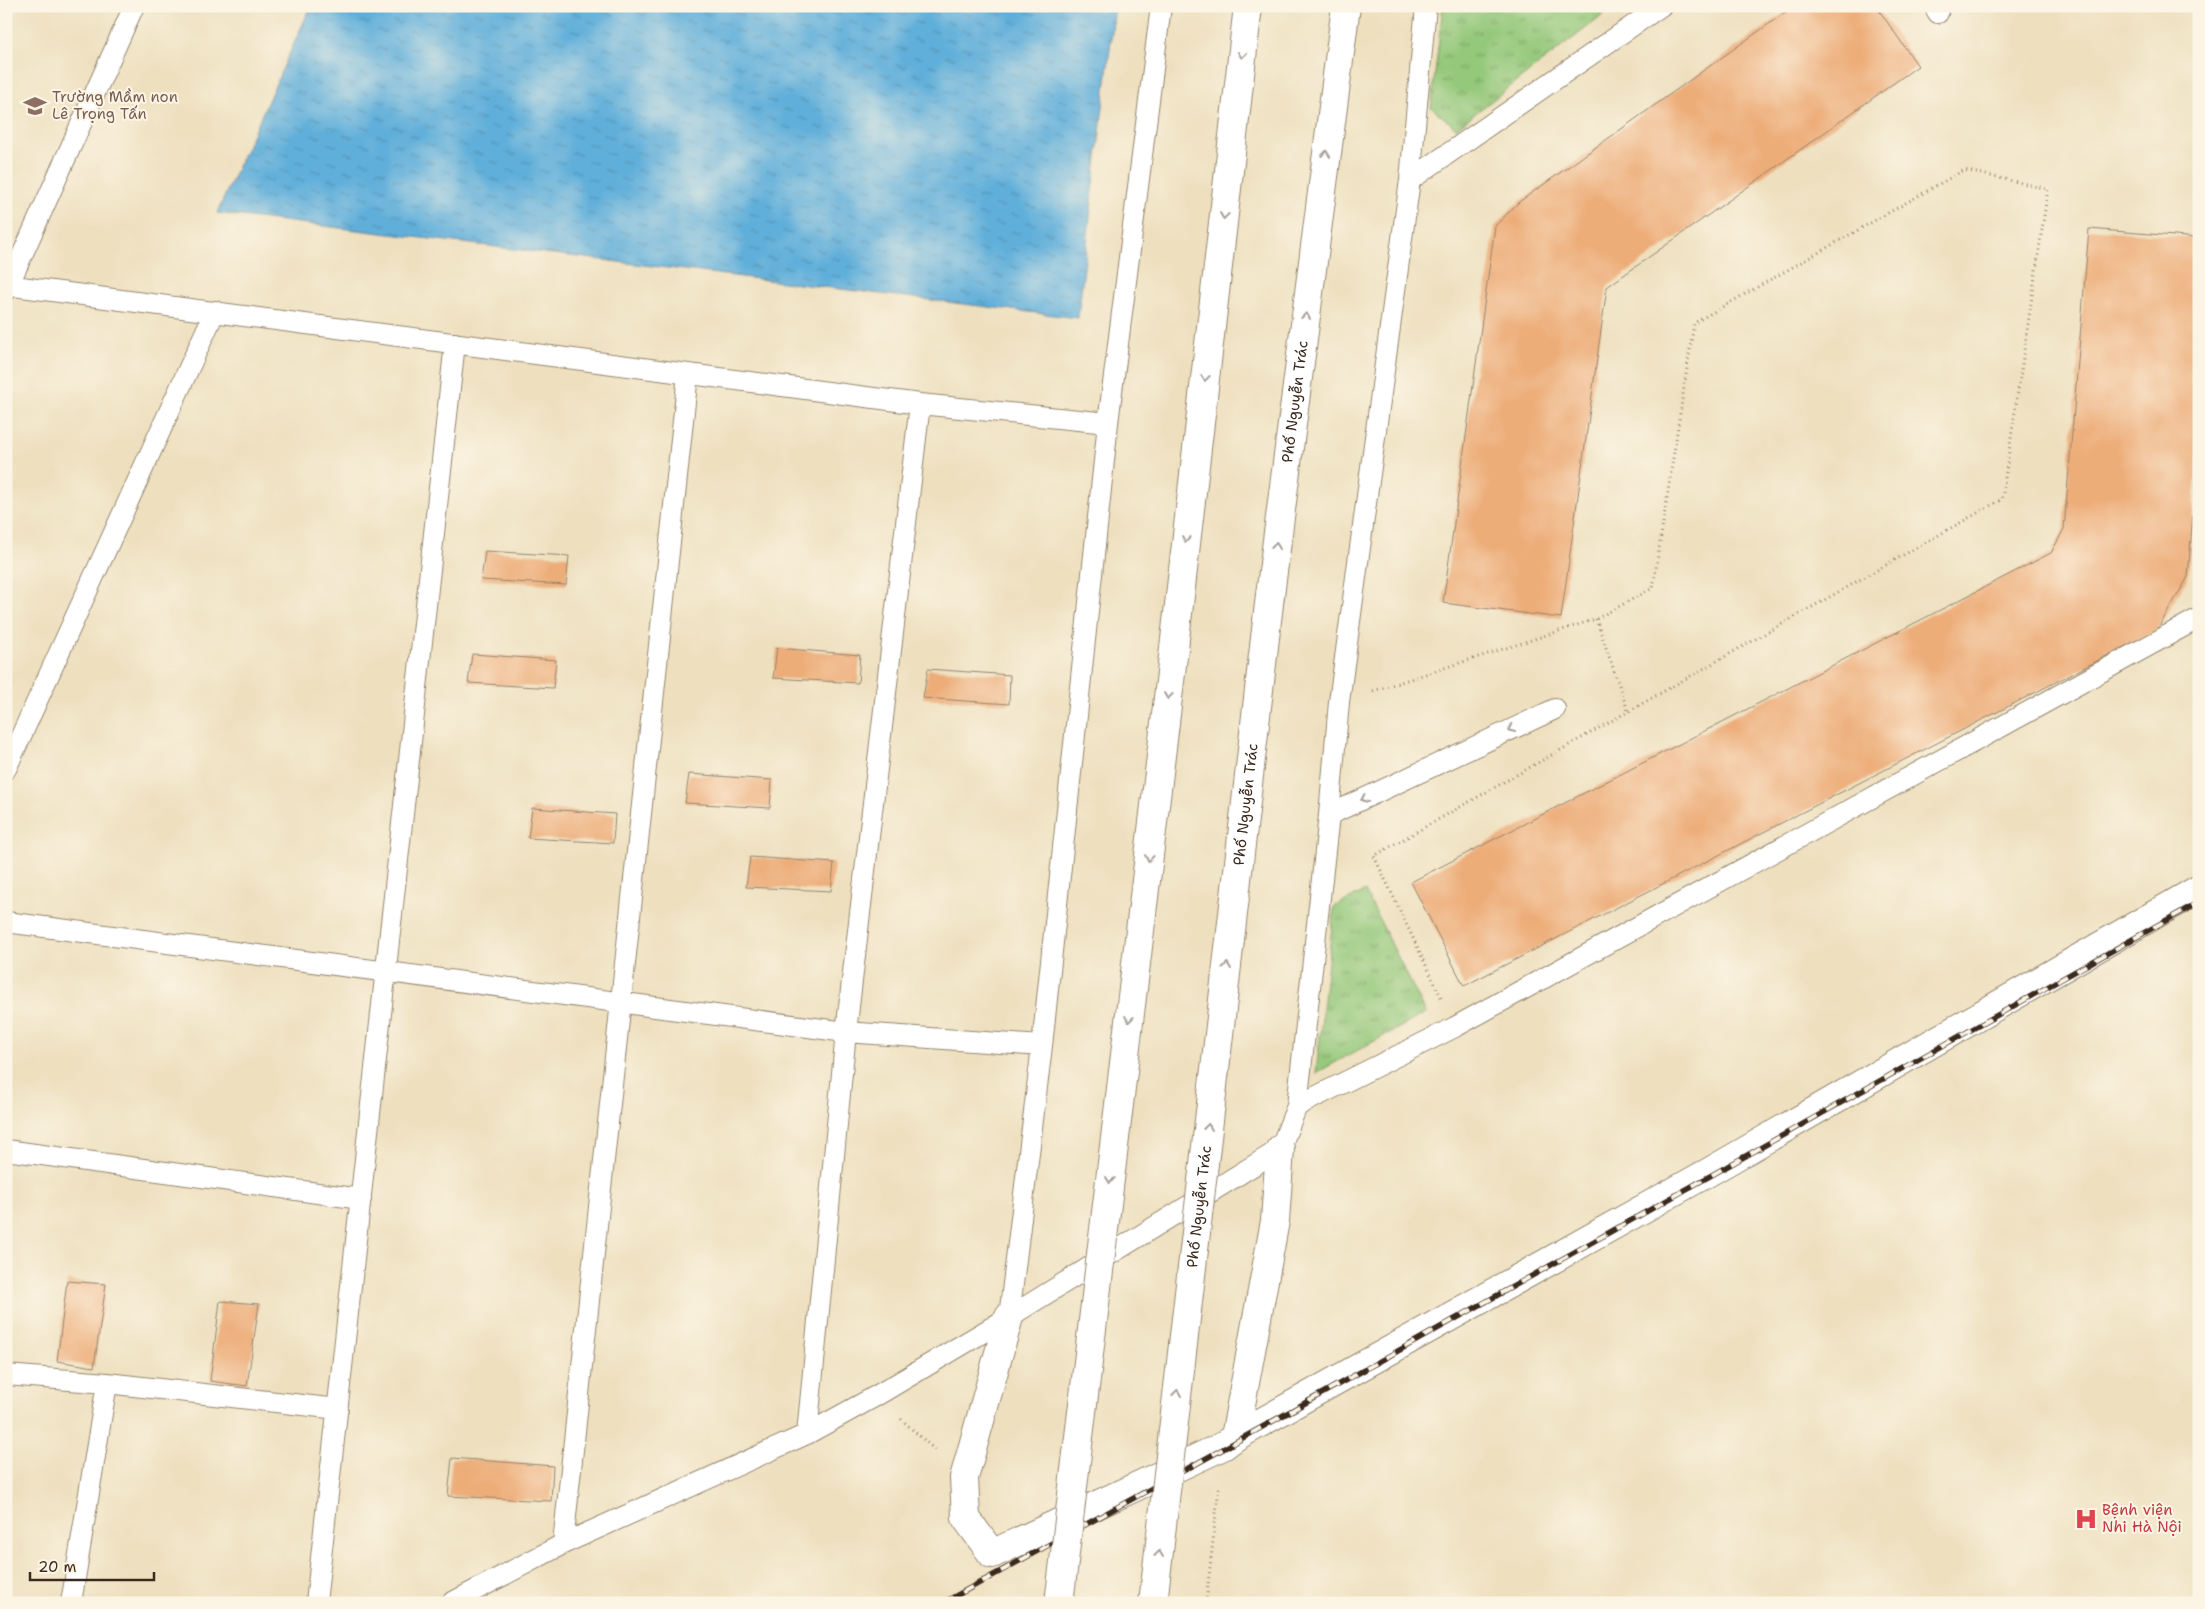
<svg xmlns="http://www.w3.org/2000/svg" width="2205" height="1609" font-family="'Shantell Sans',sans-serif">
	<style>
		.park { fill: url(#park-tufts); stroke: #68794c }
		.water { fill: url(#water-ripples); stroke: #4e6c7c }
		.building { fill: #edad79 }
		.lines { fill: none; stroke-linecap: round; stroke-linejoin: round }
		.service-casing { stroke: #94856e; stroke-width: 22 }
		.minor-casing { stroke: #94856e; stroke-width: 30 }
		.secondary-casing { stroke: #94856e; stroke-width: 30 }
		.path { stroke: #94856e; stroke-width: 3; stroke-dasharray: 1 4; stroke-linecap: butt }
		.service { stroke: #fff; stroke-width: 20 }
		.minor { stroke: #fff; stroke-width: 28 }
		.secondary { stroke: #fff; stroke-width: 28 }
		.rail-casing { stroke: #3b2a1e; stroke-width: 5.5 }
		.rail { stroke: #fcf5e5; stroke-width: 4; stroke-dasharray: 11; stroke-linecap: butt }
		.secondary-bridge-casing { stroke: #94856e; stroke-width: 30; stroke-linecap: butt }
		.secondary-bridge { stroke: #fff; stroke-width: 28 }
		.oneway { stroke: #a79f9a }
		.labels { text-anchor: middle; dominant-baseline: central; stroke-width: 4; stroke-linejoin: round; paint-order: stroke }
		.education-label { font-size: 15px; fill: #785e54; stroke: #fcf5e5; text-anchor: start }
		.street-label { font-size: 15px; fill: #3b2a1e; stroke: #fcf5e5 }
		.health-label { font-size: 15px; fill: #be3a42; stroke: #fcf5e5; text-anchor: start }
	</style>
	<defs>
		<pattern id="park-tufts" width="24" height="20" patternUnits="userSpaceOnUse" patternTransform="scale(1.25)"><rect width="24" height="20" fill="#94c87a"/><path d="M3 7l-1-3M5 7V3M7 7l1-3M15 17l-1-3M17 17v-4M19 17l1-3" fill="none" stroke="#7aa363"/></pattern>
		<pattern id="water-ripples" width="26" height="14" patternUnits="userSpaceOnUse" patternTransform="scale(1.25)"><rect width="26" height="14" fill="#60afda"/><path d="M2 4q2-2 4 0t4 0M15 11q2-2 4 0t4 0" fill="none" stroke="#508fb0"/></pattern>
	</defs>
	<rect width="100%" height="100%" fill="#fcf5e5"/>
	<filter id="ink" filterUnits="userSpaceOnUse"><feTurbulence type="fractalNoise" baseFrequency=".02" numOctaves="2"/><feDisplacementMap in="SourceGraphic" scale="10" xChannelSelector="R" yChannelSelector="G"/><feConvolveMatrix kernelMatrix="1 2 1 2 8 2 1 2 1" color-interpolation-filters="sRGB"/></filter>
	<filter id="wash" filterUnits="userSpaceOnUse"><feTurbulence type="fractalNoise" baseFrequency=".0096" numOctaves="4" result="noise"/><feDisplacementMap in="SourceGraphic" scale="20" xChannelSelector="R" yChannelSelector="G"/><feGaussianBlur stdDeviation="1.12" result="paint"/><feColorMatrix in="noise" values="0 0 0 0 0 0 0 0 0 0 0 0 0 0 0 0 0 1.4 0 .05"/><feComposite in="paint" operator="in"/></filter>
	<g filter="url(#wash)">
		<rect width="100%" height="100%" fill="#eee0bf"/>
		<path class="park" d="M1443 6H1615L1456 128 1431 107Z
			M1365 891 1426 1013 1316 1073 1334 907Z"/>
		<path class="water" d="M311 6H1115L1078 318 217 213Z"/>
		<g id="blocks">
			<path class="building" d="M1794 6H1876L1918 66 1607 287 1561 618 1443 603 1495 226 1519 202Z
				M2089 229 2199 238V436L2188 577 2157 630 1464 986 1411 882 2051 553 2064 529Z
				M485 551 569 556 566 585 481 580Z
				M777 648 860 655 858 683 773 678Z
				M472 654 556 660 553 688 468 683Z
				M928 669 1010 675 1009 704 923 698Z
				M689 774 772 780 770 808 685 803Z
				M532 808 615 814 613 843 528 838Z
				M750 857 834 863 831 891 746 887Z
				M67 1281 106 1284 94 1367 57 1361Z
				M220 1301 259 1304 247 1386 210 1381Z
				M452 1458 553 1466 551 1501 448 1496Z"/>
		</g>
	</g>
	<g filter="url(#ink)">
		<use href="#blocks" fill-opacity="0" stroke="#94856e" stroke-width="1"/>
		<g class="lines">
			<defs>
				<path id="service" d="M1934 6 1938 13
					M1410 180 1661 6
					M6 285 920 404 1108 423
					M6 291 134 6
					M6 769 215 311
					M1329 815 1555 709
					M6 922 846 1032 1042 1046
					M1297 1106 1455 1027 2199 618
					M6 1150 361 1199
					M1009 1317 1280 1149 1297 1106 1329 815 1339 702 1410 180 1426 6
					M6 1375 107 1383 71 1603
					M107 1383 338 1409
					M807 1434 846 1032 920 404
					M563 1544 688 374
					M316 1603 455 343
					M451 1603 563 1544 807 1434 876 1396 1009 1317 1042 1046 1108 423 1161 6"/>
				<path id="minor" d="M1009 1317 964 1478 966 1518 992 1554 1223 1446 1235 1437 1709 1172 2199 889
					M1235 1437 1275 1221 1280 1149"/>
				<g id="secondary">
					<path id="s1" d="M1270 595 1346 6"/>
					<path d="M1174 648 1248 6"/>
				</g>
			</defs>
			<use href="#service" class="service-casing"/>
			<use href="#minor" class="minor-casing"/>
			<use href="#secondary" class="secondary-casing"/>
			<path class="path" d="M1596 619 1628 711
				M1373 691 1596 619 1653 588 1694 323 1964 170 2048 189 2002 499 1374 856 1442 999
				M901 1419 935 1450
				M1206 1603 1219 1487"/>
			<use href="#service" class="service"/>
			<use href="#minor" class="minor"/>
			<use href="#secondary" class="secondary"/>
			<defs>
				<path id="rail" d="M943 1603 1223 1449 2199 902"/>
			</defs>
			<use href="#rail" class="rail-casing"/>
			<use href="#rail" class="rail"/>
			<defs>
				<g id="secondary-bridge">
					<path d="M1059 1603 1174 648"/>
					<path id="s2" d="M1153 1603 1270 595"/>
				</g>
			</defs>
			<use href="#secondary-bridge" class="secondary-bridge-casing"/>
			<use href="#secondary-bridge" class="secondary-bridge"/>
		</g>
		<defs><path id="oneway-chevron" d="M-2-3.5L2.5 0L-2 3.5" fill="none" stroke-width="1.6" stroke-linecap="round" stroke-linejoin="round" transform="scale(1.25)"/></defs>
		<g class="oneway">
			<use href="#oneway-chevron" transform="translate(1242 55) rotate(97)"/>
			<use href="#oneway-chevron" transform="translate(1326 154) rotate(-83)"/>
			<use href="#oneway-chevron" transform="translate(1224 216) rotate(97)"/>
			<use href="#oneway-chevron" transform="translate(1306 316) rotate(-83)"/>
			<use href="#oneway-chevron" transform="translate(1205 378) rotate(97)"/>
			<use href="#oneway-chevron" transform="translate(1186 539) rotate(97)"/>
			<use href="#oneway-chevron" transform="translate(1276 546) rotate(-83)"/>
			<use href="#oneway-chevron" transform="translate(1168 696) rotate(97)"/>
			<use href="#oneway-chevron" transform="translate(1511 729) rotate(155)"/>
			<use href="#oneway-chevron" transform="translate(1364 799) rotate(155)"/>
			<use href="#oneway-chevron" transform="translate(1149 858) rotate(97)"/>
			<use href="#oneway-chevron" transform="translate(1227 966) rotate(-83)"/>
			<use href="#oneway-chevron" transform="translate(1129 1019) rotate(97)"/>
			<use href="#oneway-chevron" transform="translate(1208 1127) rotate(-83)"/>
			<use href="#oneway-chevron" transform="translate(1110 1180) rotate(97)"/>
			<use href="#oneway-chevron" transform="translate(1177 1393) rotate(-83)"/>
			<use href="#oneway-chevron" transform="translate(1159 1554) rotate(-83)"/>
		</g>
	</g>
	<defs>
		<symbol id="school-bare" viewBox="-9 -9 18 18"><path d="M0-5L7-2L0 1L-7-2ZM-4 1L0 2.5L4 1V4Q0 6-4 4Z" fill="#8d6e63" stroke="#fcf5e5" stroke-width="2.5" paint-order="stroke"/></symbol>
		<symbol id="hospital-bare" viewBox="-9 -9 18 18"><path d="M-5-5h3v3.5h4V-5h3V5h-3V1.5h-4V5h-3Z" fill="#e0444e" stroke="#fcf5e5" stroke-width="2.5" paint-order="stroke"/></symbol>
	</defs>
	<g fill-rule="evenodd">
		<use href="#school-bare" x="19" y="90" width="32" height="32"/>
		<use href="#hospital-bare" x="2070" y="1503" width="32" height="32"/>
	</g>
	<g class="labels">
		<g class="education-label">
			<text x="52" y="97">Trường Mầm non<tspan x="52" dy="17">Lê Trọng Tấn</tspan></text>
		</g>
		<g class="street-label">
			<text stroke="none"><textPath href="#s1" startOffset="195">Phố Nguyễn Trác</textPath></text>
			<text stroke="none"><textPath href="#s2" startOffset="804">Phố Nguyễn Trác</textPath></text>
			<text stroke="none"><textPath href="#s2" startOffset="399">Phố Nguyễn Trác</textPath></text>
		</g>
		<g class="health-label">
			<text x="2102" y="1510">Bệnh viện<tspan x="2102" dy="17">Nhi Hà Nội</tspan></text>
		</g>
	</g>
	<rect width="2205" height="1609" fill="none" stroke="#fcf5e5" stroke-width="25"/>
	<path d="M30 1572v8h124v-8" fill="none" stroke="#3b2a1e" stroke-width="2.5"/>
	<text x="38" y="1572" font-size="15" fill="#3b2a1e" stroke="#fcf5e5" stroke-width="4" paint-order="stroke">20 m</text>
</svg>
